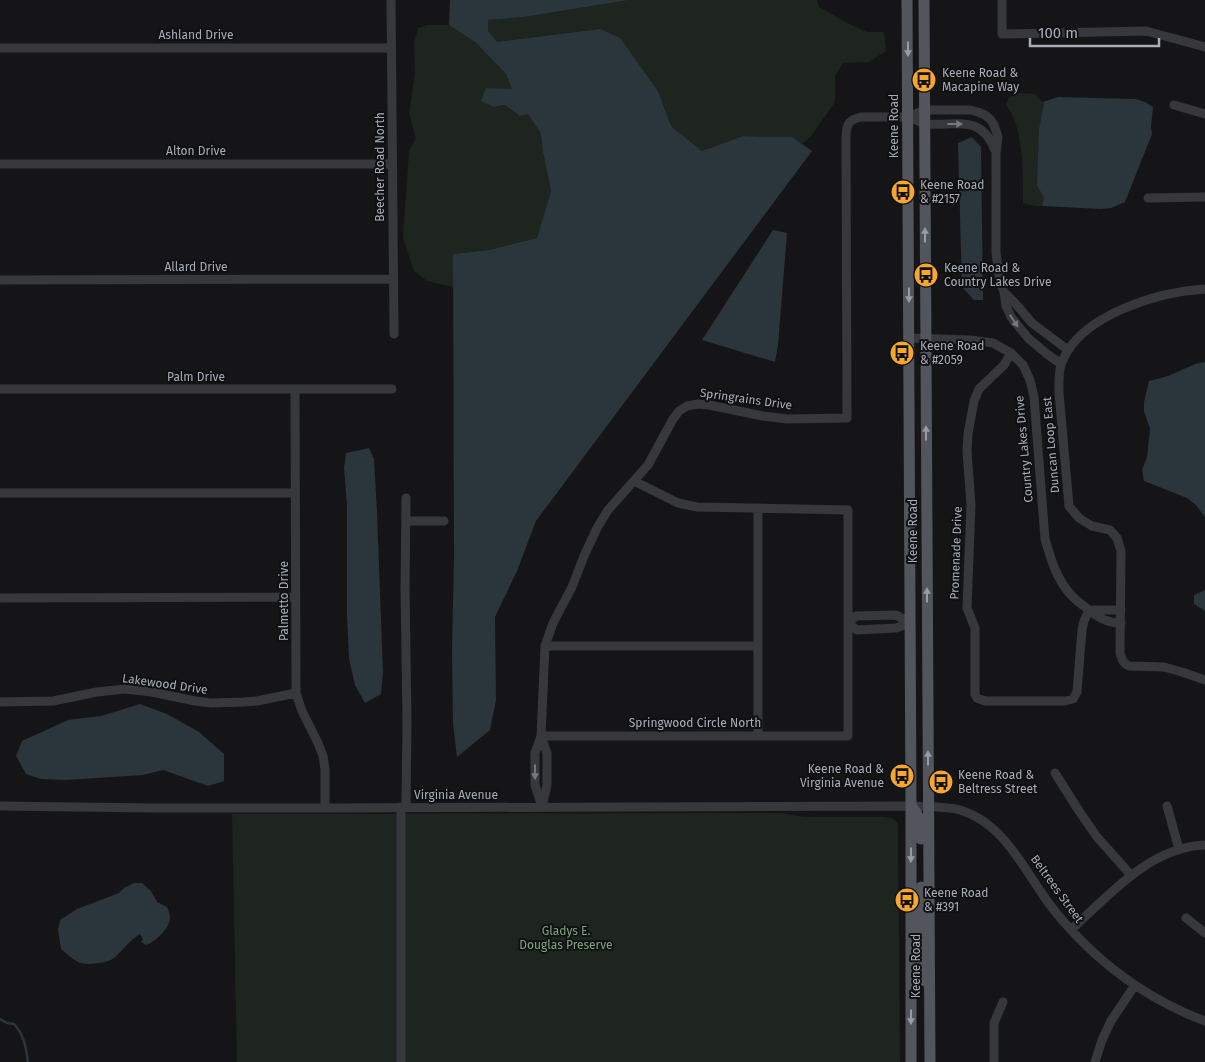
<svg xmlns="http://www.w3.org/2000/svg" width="1205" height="1062" font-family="'Fira Sans',sans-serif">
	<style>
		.green { fill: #1d251e }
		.water { fill: #2b353c }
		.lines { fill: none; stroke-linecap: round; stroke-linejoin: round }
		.stream { stroke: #2b353c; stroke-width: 2.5 }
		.minor { stroke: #36383c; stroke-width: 9 }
		.major { stroke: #52555c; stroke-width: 11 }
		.oneway { fill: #969ba6 }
		.oneway2 { fill: #747880 }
		.labels { text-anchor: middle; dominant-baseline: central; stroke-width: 4; stroke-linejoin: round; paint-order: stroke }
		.street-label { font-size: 12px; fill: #a7adb8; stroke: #101012 }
		.poi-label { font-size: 12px; fill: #a7adb8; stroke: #101012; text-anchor: start }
		.park-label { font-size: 12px; fill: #7da47d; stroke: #101012 }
	</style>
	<rect width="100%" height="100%" fill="#151517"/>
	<path class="green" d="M629 0H817L819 7 847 23 867 32H884L886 51 869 62 843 63 835 76V102L812 135 802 144 792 137H769L743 136 702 151 671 126 658 91 600 29 496 42 488 31 487 20 524 17Z
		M427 25H449L475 42 506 74 513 90 494 107 505 105 520 116 528 114 541 134 543 152 551 193 538 238 489 250 453 254V287L427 281 414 271 403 238 409 151 416 138 409 114 415 73 414 43 418 28Z
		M1019 93 1035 94 1044 104 1045 198 1042 206H1035L1023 203C1023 176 1024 127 1006 105L1009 97Z
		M781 813 804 817H885L893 819 898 823 900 1062H237L232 814Z"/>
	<path class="water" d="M450 0H629L524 17 488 20V31L497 42 600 29 620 38 658 91 671 126 702 151 743 136 769 137H792L812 151 536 521 517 571 495 617 496 700 490 730 457 757 453 724 452 651 454 555 453 254 489 250 537 238 551 192 543 152 541 134 528 114 520 116 505 105 494 107 481 101 486 88 512 89 506 74 475 42 449 25Z
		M1058 97 1136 99 1145 102 1153 107 1151 127 1152 134 1125 202 1111 208 1101 209 1042 206 1044 198 1037 185 1039 129 1044 104 1043 102Z
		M972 137 981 147 983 300H974L962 287 958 143Z
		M773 230 787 233 778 345 775 362 702 340Z
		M1205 362V517L1196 505 1187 498 1144 481 1142 470 1147 457 1150 429 1144 411V402L1149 381 1168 376 1195 364Z
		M369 448 374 459 377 512 383 673 381 694 365 703 355 685 349 659 347 616V505L344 468 346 453Z
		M1205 590V611L1194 604V595Z
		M140 704 167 714 199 732 224 754V781L208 786 163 770 143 775 66 780 41 779 26 774 16 756 22 741 68 720 101 716Z
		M134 883H142L151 891 157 902 167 907C169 911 170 915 170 919 169 929 155 942 146 945L141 942 143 939 140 934C130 940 123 950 114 958 110 961 105 962 99 963 78 966 77 962 61 949L58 930 60 920 77 909 119 893 124 888Z"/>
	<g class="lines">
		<path class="stream" d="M0 1019 7 1023 14 1024C24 1035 26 1047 28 1062"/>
		<path class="minor" d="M391 0 394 334
			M1002 0V34L1146 31 1205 47
			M0 48H391
			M1174 105 1205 114
			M908 117C914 119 920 123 927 124 957 126 981 114 995 150
			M0 164H392
			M1148 198 1205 197
			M0 280 393 279
			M1205 289C1159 292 1081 314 1062 362 1058 371 1059 383 1059 393L1069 506 1079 518 1092 526 1110 530 1117 538 1121 551 1120 653C1122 660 1123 663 1129 666L1164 667 1182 672 1205 680
			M1004 292 1015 303 1032 323 1068 350
			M909 338 970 340 993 343 1011 353 1023 365 1030 380 1034 397 1045 539C1051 560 1057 581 1073 597 1078 602 1084 606 1089 610L1084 621 1082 630 1077 692 1073 699 1065 701H985L977 698 975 694V628L967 608 971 505 967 451 968 434 974 401 979 389 1004 365 1011 353
			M0 389H392
			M295 389 296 693 302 711 318 743 323 756 325 769V808
			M0 493H295
			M406 498 405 588 407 721 406 807
			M758 508V736
			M406 521H444
			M0 598 296 597
			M896 615 910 623 896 628 857 630 848 623 856 616Z
			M1121 623C1108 623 1099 618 1089 610H1121
			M545 646H758
			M0 702 53 701 97 692 125 689 152 692 195 701 211 703 244 702 257 701 296 693
			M541 736H848V510L697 507 678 503 634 481
			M541 736 547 753V785L542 807
			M1055 773 1079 811 1097 837 1131 875
			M0 806 154 808H325L911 806C928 807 945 806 960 810 1000 822 1019 860 1041 892 1050 906 1060 918 1071 930 1108 970 1154 1002 1205 1021
			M1167 806 1179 849
			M401 807V1062
			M542 807 535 785V753L541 736 545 646 553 623 572 587 584 556 597 528 608 510 648 465 673 419 679 411 687 406 698 404 709 405 763 416 787 419 847 418 846 135C847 123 849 120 861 117H908L924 110H970L978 112 985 115 990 119 994 125 998 137 996 153V253L1000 281 1004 292 1006 306 1011 317 1028 338 1047 354 1061 364
			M1186 918 1205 933
			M1071 930C1109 895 1150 847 1205 845
			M994 1062V1023L1003 1002
			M1095 1062 1102 1040 1111 1021 1135 985"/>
		<path class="major" d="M907 0 911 806V1062
			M924 0 930 1062
			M911 806C921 817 921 825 921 839
			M921 887 922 966 925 981"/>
	</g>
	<defs><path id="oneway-solid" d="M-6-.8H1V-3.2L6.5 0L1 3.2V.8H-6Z" transform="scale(1.25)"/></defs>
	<g class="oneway">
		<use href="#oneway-solid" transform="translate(908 49) rotate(90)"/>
		<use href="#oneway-solid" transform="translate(925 235) rotate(-90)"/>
		<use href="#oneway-solid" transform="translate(909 295) rotate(90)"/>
		<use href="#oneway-solid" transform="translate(926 433) rotate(-90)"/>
		<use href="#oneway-solid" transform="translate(927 595) rotate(-90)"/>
		<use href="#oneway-solid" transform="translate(928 758) rotate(-90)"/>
		<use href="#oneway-solid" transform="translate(911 855) rotate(90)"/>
		<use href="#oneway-solid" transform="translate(911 1017) rotate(90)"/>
	</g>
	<g class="oneway2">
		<use href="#oneway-solid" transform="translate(955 124)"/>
		<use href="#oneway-solid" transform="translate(1014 321) rotate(57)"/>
		<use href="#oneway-solid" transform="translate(535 772) rotate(90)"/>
	</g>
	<defs>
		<symbol id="bus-disc" viewBox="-11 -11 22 22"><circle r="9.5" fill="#f8a72d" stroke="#101012"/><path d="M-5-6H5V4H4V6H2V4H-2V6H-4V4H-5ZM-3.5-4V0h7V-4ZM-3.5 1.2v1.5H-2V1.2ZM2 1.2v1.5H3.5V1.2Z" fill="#111"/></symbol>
	</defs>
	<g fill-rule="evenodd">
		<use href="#bus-disc" x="910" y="66" width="28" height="28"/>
		<use href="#bus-disc" x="889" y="178" width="28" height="28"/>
		<use href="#bus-disc" x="912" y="261" width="28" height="28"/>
		<use href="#bus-disc" x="888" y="339" width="28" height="28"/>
		<use href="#bus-disc" x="888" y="762" width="28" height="28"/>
		<use href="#bus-disc" x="927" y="768" width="28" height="28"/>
		<use href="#bus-disc" x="893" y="886" width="28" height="28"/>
	</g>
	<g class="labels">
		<g class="street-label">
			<text x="196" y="35">Ashland Drive</text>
			<text transform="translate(894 126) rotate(-90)">Keene Road</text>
			<text x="196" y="151">Alton Drive</text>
			<text transform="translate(380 167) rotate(-90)">Beecher Road North</text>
			<text x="196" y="267">Allard Drive</text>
			<text x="196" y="377">Palm Drive</text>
			<text transform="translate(746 399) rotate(8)">Springrains Drive</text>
			<text transform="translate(1051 445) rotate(-95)">Duncan Loop East</text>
			<text transform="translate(1024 449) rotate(-95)">Country Lakes Drive</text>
			<text transform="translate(913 531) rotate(-90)">Keene Road</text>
			<text transform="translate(956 553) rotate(-88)">Promenade Drive</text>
			<text transform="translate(284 601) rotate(-90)">Palmetto Drive</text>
			<text transform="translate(165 684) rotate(8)">Lakewood Drive</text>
			<text x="695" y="723">Springwood Circle North</text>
			<text x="456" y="795">Virginia Avenue</text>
			<text transform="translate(1057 889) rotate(54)">Beltrees Street</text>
			<text transform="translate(916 966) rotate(-90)">Keene Road</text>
		</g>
		<g class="poi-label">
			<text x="942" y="73">Keene Road &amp;<tspan x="942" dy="14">Macapine Way</tspan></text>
			<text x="920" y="185">Keene Road<tspan x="920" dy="14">&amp; #2157</tspan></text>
			<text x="944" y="268">Keene Road &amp;<tspan x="944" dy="14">Country Lakes Drive</tspan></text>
			<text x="920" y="346">Keene Road<tspan x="920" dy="14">&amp; #2059</tspan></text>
			<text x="884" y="769" text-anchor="end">Keene Road &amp;<tspan x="884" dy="14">Virginia Avenue</tspan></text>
			<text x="958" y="775">Keene Road &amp;<tspan x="958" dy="14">Beltress Street</tspan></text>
			<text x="924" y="893">Keene Road<tspan x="924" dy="14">&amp; #391</tspan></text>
		</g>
		<g class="park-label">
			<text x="566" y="931">Gladys E.<tspan x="566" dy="14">Douglas Preserve</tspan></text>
		</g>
	</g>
	<path d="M1030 38v8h129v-8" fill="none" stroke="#a7adb8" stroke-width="2.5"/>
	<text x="1038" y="38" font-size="15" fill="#a7adb8" stroke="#101012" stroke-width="4" paint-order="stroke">100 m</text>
</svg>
